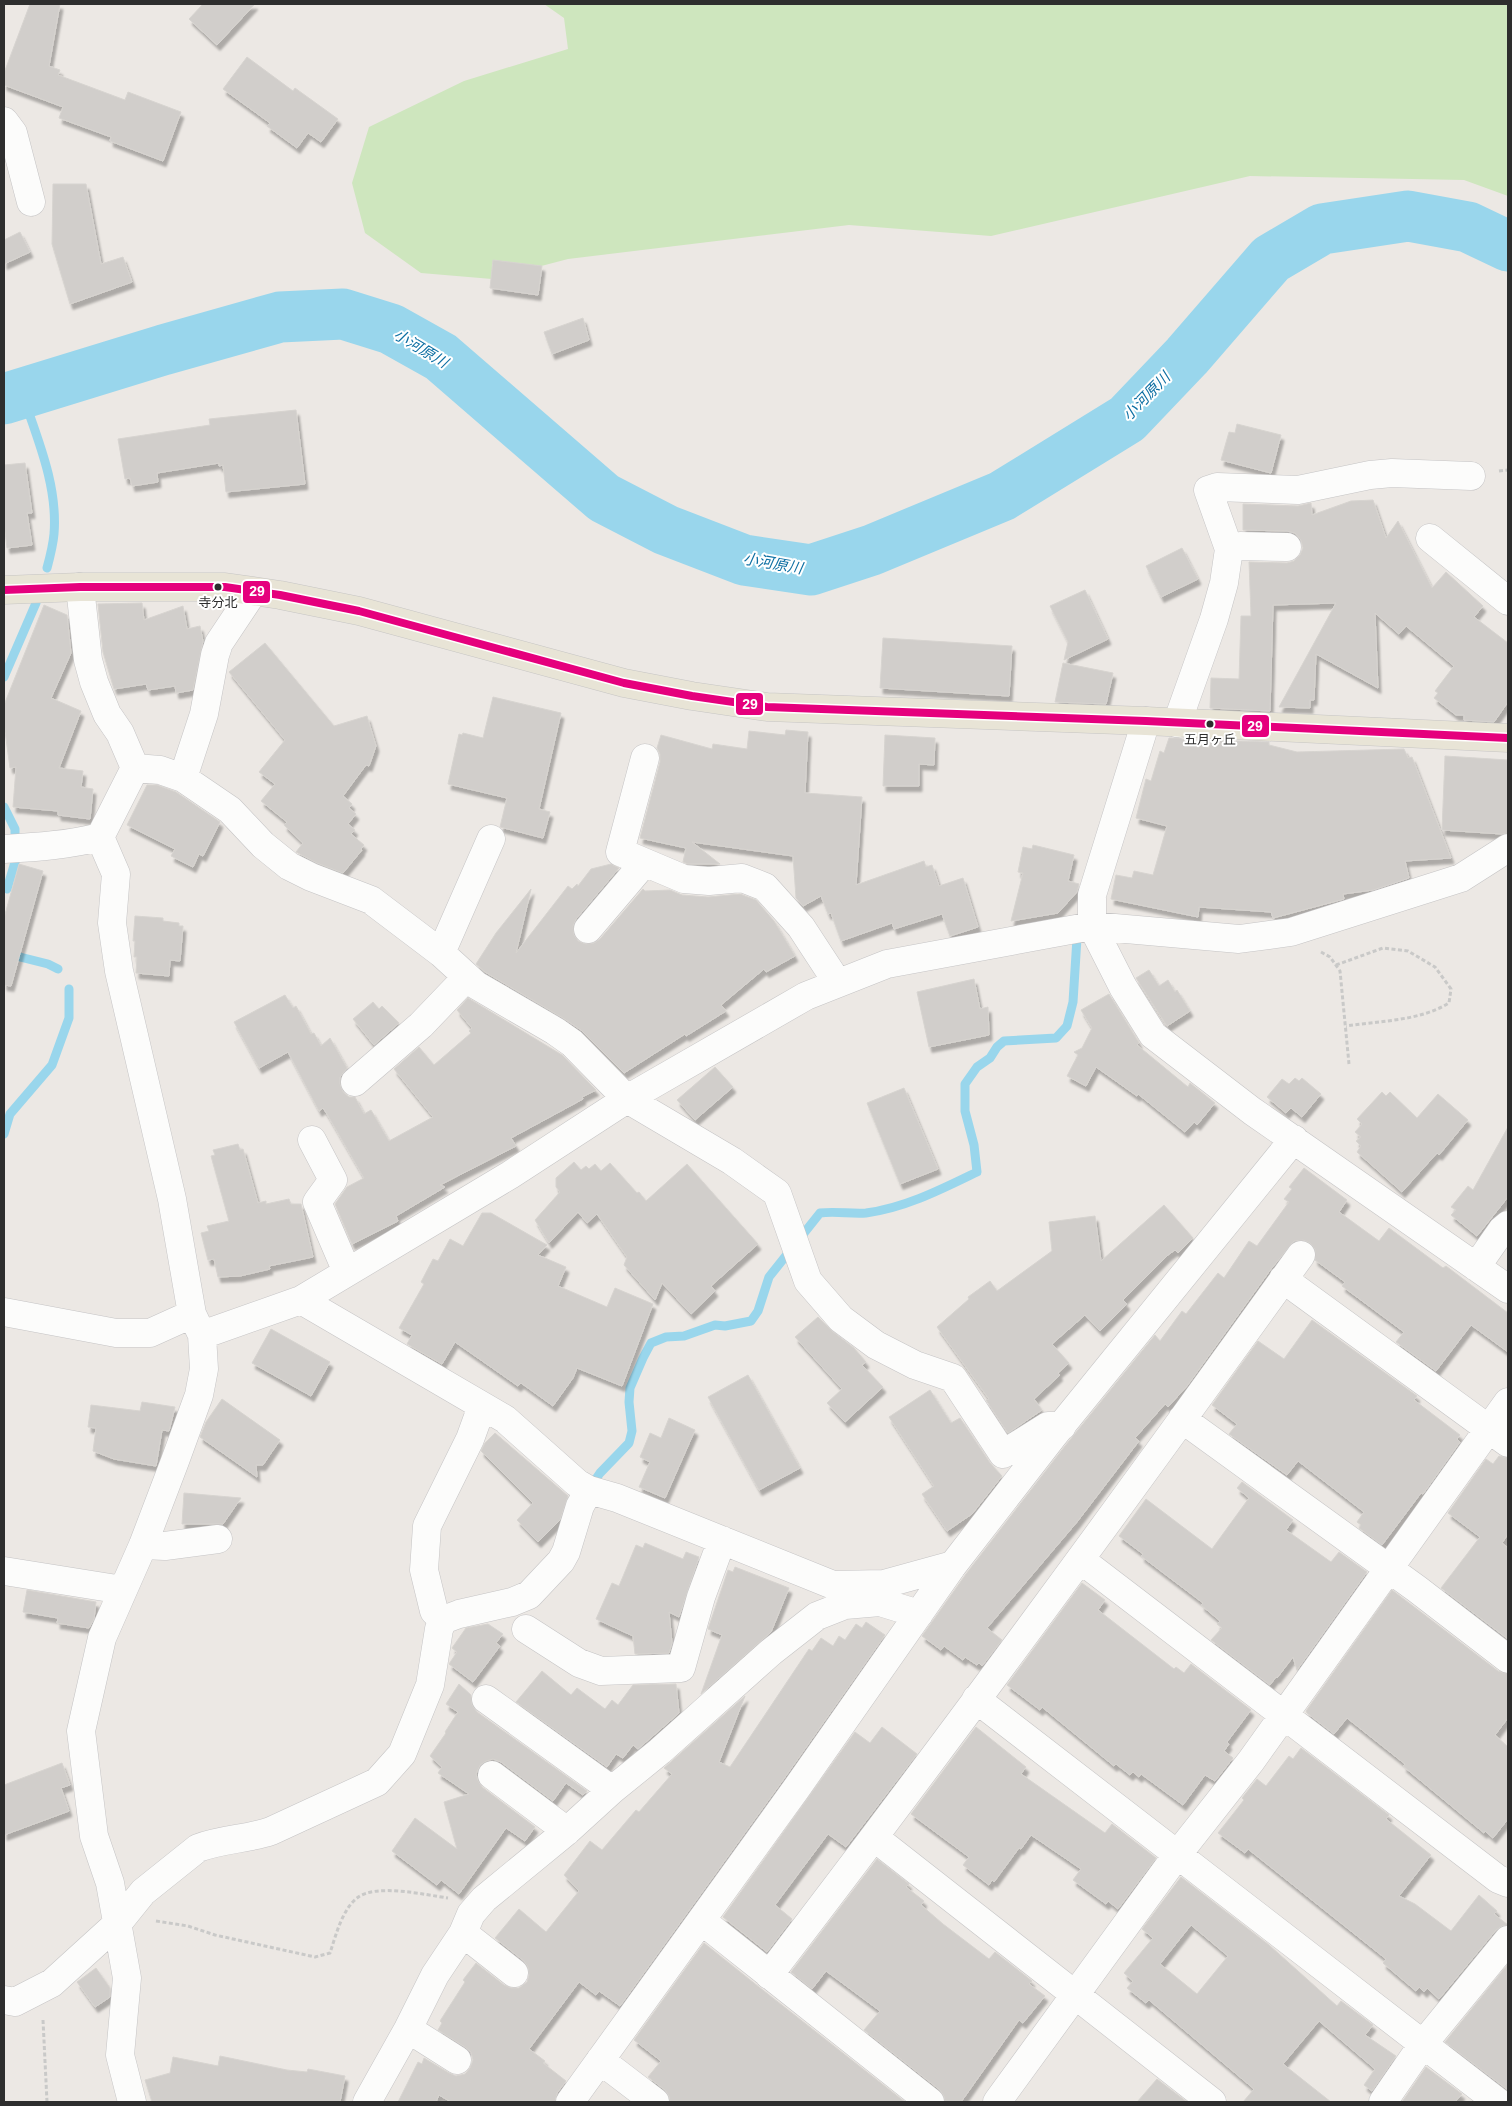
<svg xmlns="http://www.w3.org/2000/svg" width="1512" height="2106" font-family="Arial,'Noto Sans JP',sans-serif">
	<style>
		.green { fill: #cee6be }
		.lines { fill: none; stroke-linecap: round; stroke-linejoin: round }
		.stream { stroke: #99d6ec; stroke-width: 9 }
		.river { stroke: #99d6ec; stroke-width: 51 }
		.building { fill: #d1cecb; stroke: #d7d4d0; fill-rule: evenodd; filter: url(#shadow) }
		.minor-casing { stroke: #c5c4c5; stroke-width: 29 }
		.major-casing { stroke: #c6c5c4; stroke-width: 29 }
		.path { stroke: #c9c9c8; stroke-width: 3; stroke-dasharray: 4 2.5; stroke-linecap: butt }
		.minor { stroke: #fcfcfb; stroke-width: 28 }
		.major { stroke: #e8e4d6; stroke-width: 28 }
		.bus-1-casing { stroke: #fff; stroke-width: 11 }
		.bus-1 { stroke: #e5007d; stroke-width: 8 }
		.bus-dot { fill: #2e2e2e; stroke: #fff; stroke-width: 2 }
		.labels { text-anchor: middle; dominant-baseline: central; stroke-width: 4; stroke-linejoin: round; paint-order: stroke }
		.bus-label { font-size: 13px; fill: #2e2e2e; stroke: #fff }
		.water-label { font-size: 15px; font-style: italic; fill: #0d6fa3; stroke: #fff }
		.line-badge { stroke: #fff; stroke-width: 2 }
		.badge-label { font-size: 14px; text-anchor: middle; font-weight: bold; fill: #fff }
	</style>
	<defs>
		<filter id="shadow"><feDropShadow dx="3" dy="5.5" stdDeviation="1" flood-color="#0004"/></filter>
	</defs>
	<rect width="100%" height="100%" fill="#ece8e4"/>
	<path class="green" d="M544 4H1508V196L1464 180 1250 176 991 236 849 225 568 259 492 279 421 273 365 233 352 183 369 127 464 81 568 49 564 18Z"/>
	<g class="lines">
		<path class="stream" d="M22 393C37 438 58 485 54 534 53 545 50 557 47 568
			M4 677 36 603
			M4 807 15 829V862L7 889
			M4 953 48 964 58 969
			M4 1134 10 1114 52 1065 69 1018V989
			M591 1486 600 1473 629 1443 632 1431 629 1402 630 1388 643 1358 651 1343 666 1337 684 1336 715 1325 725 1326 751 1321 758 1311 769 1277 820 1213C835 1211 850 1214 866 1213 905 1208 942 1189 977 1172L974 1145 965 1111V1084L977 1067 990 1058 997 1047 1004 1041 1056 1038 1067 1026 1073 1002 1077 938"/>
		<path class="river" d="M4 399 163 350 280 317 343 314 391 329 441 357 604 498 666 530 744 560 811 570 872 550 1002 496 1127 419 1187 356 1271 259 1322 229 1408 216 1468 227 1508 246"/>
	</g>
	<path class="building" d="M30 4H60L49 66 60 70 58 75 125 100 128 92 181 112 163 161 110 141 111 137 59 118 63 107 4 85V73Z
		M203 4H255L217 45 189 19Z
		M247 57 293 91 295 88 338 119 321 142 308 133 297 148 267 126 270 123 223 89Z
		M53 184H86L101 264 123 257 132 282 70 304 52 244Z
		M20 232 30 252 4 264V240Z
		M493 260 542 266 538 295 490 288Z
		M583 318 589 340 552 354 544 332Z
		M296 410 305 484 226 492 223 465 219 466V463L157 473 158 482 132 486 130 478 125 479 118 439 210 425 209 419Z
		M1237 424 1281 435 1271 473 1221 460 1229 432 1235 433Z
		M25 463 32 513H27L32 545 7 548 4 524V465Z
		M1373 500 1386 538 1398 521 1432 588 1446 572 1483 606 1474 617 1508 643V702L1494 722 1464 720V715H1456L1434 698 1438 693 1435 691 1454 666 1406 626 1399 634 1375 613 1378 688 1316 654 1314 700H1310V708L1279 707 1336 603 1273 605 1270 711 1210 708 1211 678 1239 679 1241 616H1251L1249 562 1287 563 1294 561 1300 555 1303 548 1301 540 1295 533 1287 531 1243 530V504L1298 506 1311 503 1312 515 1351 501Z
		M1182 548 1198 579 1161 597 1146 566Z
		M1085 590 1108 639 1064 660 1068 642 1050 606Z
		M142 603 144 620 183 606 187 629 200 626 203 641 193 690 176 693 175 686 148 690 146 684 114 689 103 652 98 604Z
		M44 605 67 615 71 653 51 698 81 711 59 768 83 771 81 787 93 789 90 819 58 815V811L13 807 16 767 10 768 4 724V705Z
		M883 638 1012 646 1009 696 880 688Z
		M265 643 334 726 367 716 376 746 369 766 366 765 343 796 352 804 349 808 356 814 348 824 355 830 351 834 364 845 361 849 362 850 343 873 317 863 296 852 303 843 284 825 287 822 261 801 275 784 259 772 285 740 229 672Z
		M1063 663 1113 673 1106 704 1055 702Z
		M493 697 561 713 539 809 550 812 543 838 500 827 507 798 448 784 459 734 462 735 463 733 483 738Z
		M786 730 808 732 805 793 862 797 856 885 924 861 926 867 932 865 939 886 963 878 978 927 950 936 942 914 894 929 892 923 841 941 831 913 828 914 821 896 803 906 796 898 793 856 692 842 720 864H688L683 862 686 848 640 838 660 762V754L657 748 661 735 712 749 713 744 747 749 749 731 785 735Z
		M885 735 935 738 934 765 919 764V786H883Z
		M1169 738H1179L1209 748V740L1269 742V745L1297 752 1404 749 1408 758 1412 757 1451 858 1405 861 1409 878 1373 890 1343 894 1344 899 1273 918 1271 912 1199 907 1198 917 1111 899 1116 875 1132 878 1134 871 1153 875 1167 826 1136 818 1146 779 1151 781 1160 751 1164 753Z
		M1445 756 1508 760V833L1502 834 1442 830Z
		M147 785H157L176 792 220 822 203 856 199 854 193 867 171 856 175 849 127 825Z
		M1033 845 1074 855 1068 881 1079 884 1077 892 1058 913 1011 921 1023 873 1018 872 1023 847 1032 849Z
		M19 864 43 871 11 986 4 985V918Z
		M611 864 619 868 576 919 573 926 574 935 578 941 586 944 594 943 600 939 643 889 645 891 670 890 682 895 708 897 740 894 756 900 774 921 795 956 766 972 764 969 721 1005 726 1011 686 1036 685 1034 624 1073 581 1030 563 1018 485 972 476 964 496 933 531 889 516 953 568 886 572 889 577 884 578 886 591 869Z
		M135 916 163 918V921L179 923V926H183L180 961 170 960 169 976 136 973 137 957H134L135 941H133Z
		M1149 970 1159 986 1168 980 1175 992 1177 990 1190 1011 1167 1026 1136 978Z
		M974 979 980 1009 988 1007 989 1035 929 1047 917 992Z
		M1109 994 1139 1043 1137 1045 1188 1087 1190 1083 1215 1103 1197 1125 1194 1122 1185 1132 1138 1094 1137 1096 1096 1067 1086 1086 1067 1076 1078 1055 1074 1052 1082 1048 1092 1028 1081 1010Z
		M285 995 293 1008 296 1006 311 1034 314 1033 321 1046 330 1038 347 1068 340 1077V1084L343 1092 349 1097H355L364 1114 371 1110 389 1141 433 1117 394 1069 419 1047 434 1065 471 1033 469 1031 472 1028 457 1010 468 998 562 1055 596 1090 582 1097 583 1099 511 1138 516 1146 440 1185 445 1187 396 1216 398 1221 352 1244 335 1204 347 1187 364 1178 327 1114 323 1108 319 1111 288 1052 259 1068 234 1022Z
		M373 1002 379 1009 382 1006 399 1023 374 1045 353 1019Z
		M715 1067 733 1087 695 1120 677 1100Z
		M1295 1078 1299 1081 1302 1078 1321 1094 1302 1117 1291 1108 1286 1113 1267 1097 1282 1079 1289 1084Z
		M904 1088 938 1169 900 1184 867 1103Z
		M1382 1092 1386 1096 1390 1092 1417 1118 1438 1094 1468 1120 1439 1155 1437 1153 1402 1192 1357 1152 1361 1146 1356 1141 1361 1137 1355 1132 1362 1124 1357 1119Z
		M1508 1127V1197L1477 1236 1451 1215 1456 1210 1451 1207 1468 1186 1473 1190Z
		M238 1144 240 1150 243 1149 258 1203 266 1201V1204L289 1199 291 1204H301L313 1257 269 1266 270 1269 240 1276 218 1277 214 1259 208 1260 201 1233 209 1231 207 1226 229 1221 211 1156 215 1155 213 1150Z
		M574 1162 581 1170 586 1166 589 1169 595 1164 601 1171 610 1163 637 1193 639 1192 646 1201 687 1164 758 1244 711 1286 715 1291 691 1314 662 1283 655 1300 624 1265 627 1257 597 1214 587 1223 578 1212 549 1243 535 1220 560 1192 556 1187V1178Z
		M1304 1168 1347 1200 1339 1212 1379 1241 1389 1228 1443 1268 1446 1266 1508 1313V1352L1471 1325 1436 1371 1396 1342 1404 1332 1342 1286 1345 1282 1315 1260V1249L1310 1243 1303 1240 1294 1241 1271 1269 1187 1386 1168 1407 1165 1404 1135 1438 1139 1441 1077 1522 987 1628 1002 1640 982 1666 979 1663 977 1665 965 1657 963 1660 944 1646 941 1650 922 1636 966 1574 1065 1446 1155 1335 1160 1341 1182 1311 1186 1314 1218 1273 1224 1278 1249 1241 1257 1246 1289 1202 1284 1199 1292 1189 1289 1187Z
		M1164 1205 1193 1238 1178 1253 1175 1250 1168 1255 1123 1300 1127 1304 1100 1331 1085 1315 1052 1344 1069 1363 1058 1373 1060 1375 1034 1399 1042 1410 1008 1433 986 1400 989 1399 937 1327 969 1299 968 1297 990 1281 997 1291 1052 1251 1049 1222 1095 1216 1101 1261Z
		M482 1213H491L547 1245 538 1255 566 1267 558 1286 607 1307 615 1288 653 1304 622 1386 577 1368 573 1378 553 1406 521 1383 518 1386 455 1342 442 1364 407 1344 412 1335 399 1328 424 1284 421 1282 433 1259 438 1261 450 1239 463 1246Z
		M818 1317 832 1331 854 1348 866 1362 862 1365 883 1387 845 1422 827 1403 842 1389 795 1337Z
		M1312 1320 1417 1396 1414 1400 1460 1435 1457 1439 1460 1442 1423 1494 1421 1493 1382 1545 1359 1528 1361 1525 1357 1522 1364 1512 1298 1461 1287 1475 1229 1434 1237 1424 1212 1405 1258 1341 1284 1359Z
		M271 1329 330 1362 311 1396 252 1363Z
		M748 1375 800 1468 759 1490 708 1397Z
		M930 1390 951 1423 960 1418 990 1463 1002 1476 972 1514 947 1531 922 1494 934 1486 889 1417Z
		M222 1399 280 1440 263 1465H256L257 1477 200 1437 206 1422Z
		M142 1402 175 1407 169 1431 162 1430 156 1466 114 1459 93 1451 96 1428 88 1427 91 1405 140 1411Z
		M669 1418 695 1430 665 1498 639 1487 650 1462 640 1457 650 1433 661 1438Z
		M495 1433 568 1496 560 1520 538 1542 517 1520 533 1503 481 1451 485 1443Z
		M1499 1456 1508 1458V1534L1502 1543 1508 1548V1639L1441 1588 1480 1537 1448 1513 1486 1459 1493 1464Z
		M1242 1482 1293 1520 1286 1530 1331 1562 1339 1552 1367 1572 1297 1670 1293 1657 1277 1678 1276 1677 1270 1685 1211 1640 1222 1628 1217 1624 1220 1621 1201 1605 1203 1603 1141 1556 1143 1554 1119 1536 1146 1499 1212 1549 1249 1498 1237 1488Z
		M184 1493 241 1498 223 1524H182Z
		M645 1543 683 1559 686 1552 699 1557 679 1617 669 1612 672 1643 669 1653 635 1654 633 1636 596 1619 612 1583 619 1586 636 1545 643 1548Z
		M735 1567 789 1588 771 1632 701 1694 722 1635 708 1629 728 1570 733 1572Z
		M1082 1583 1105 1600 1098 1610 1174 1669 1176 1667 1184 1673 1191 1664 1251 1710 1227 1742 1229 1744 1224 1751 1233 1758 1215 1781 1205 1775 1183 1805 1141 1774 1139 1777 1133 1772 1130 1775 1116 1764 1114 1766 1042 1707 1040 1710 1007 1685Z
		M27 1590 96 1602 94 1619 89 1628 57 1623 58 1618 23 1612Z
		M1392 1590 1498 1671 1508 1674V1718L1495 1735 1508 1747V1819L1493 1838 1485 1831 1484 1833 1403 1766 1405 1764 1347 1718 1334 1734 1307 1713 1306 1711Z
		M866 1622 885 1635 783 1780 620 2006 599 1991 596 1995 579 1982 529 2049 545 2061 543 2063 566 2081 557 2093 555 2102H451L439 2095 436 2102H398L418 2062 422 2064 424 2058 449 2073 456 2076 465 2074 470 2068 473 2060 471 2052 465 2047 438 2030 442 2023 440 2021 465 1982 463 1980 476 1963 504 1985 511 1988H519L527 1982 529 1975 528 1967 524 1961 495 1938 519 1909 546 1932 579 1891 564 1875 590 1841 602 1850 636 1810 639 1812 672 1774 664 1768 745 1696 719 1762 730 1767 809 1649 812 1651 821 1638 833 1646 839 1636 845 1640 856 1624 862 1628Z
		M488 1624 503 1634 496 1643 500 1646 473 1682 449 1664 457 1652 452 1648 466 1628Z
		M542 1671 571 1695 577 1688 605 1709 612 1700 618 1705 633 1685 676 1684 679 1713 638 1749 633 1745 623 1758 616 1754 607 1767 516 1702Z
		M459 1684 471 1695 472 1705 477 1712 587 1791 583 1795 566 1783 553 1801 501 1762 493 1759 486 1761 480 1765 476 1774 478 1781 482 1787 535 1827 525 1841 506 1828 459 1894 441 1880 437 1885 392 1851 415 1818 457 1849 444 1802 469 1794 438 1773 442 1767 430 1756 446 1733 445 1732 458 1712 446 1704Z
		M882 1727 917 1754 846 1847 828 1834 775 1905 792 1919 767 1952 723 1917 855 1732 870 1743Z
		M976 1727 1026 1767 1021 1774 1105 1833 1112 1824 1156 1858 1118 1909 1108 1901 1106 1904 1073 1880 1081 1869 1031 1835 1021 1849 1019 1848 994 1882 992 1880 989 1885 963 1865 969 1857 911 1814Z
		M1301 1748 1389 1815 1386 1819 1431 1855 1399 1896 1415 1904 1451 1931 1479 1895 1497 1911 1494 1914 1508 1925 1502 1926 1496 1930 1439 1999 1427 1988 1424 1992 1419 1987 1416 1991 1383 1963 1386 1959 1248 1849 1245 1853 1218 1833 1244 1800 1242 1798 1257 1779 1266 1786 1289 1756 1293 1759Z
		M62 1763 70 1785 61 1788 69 1811 4 1835V1785Z
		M877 1859 909 1884 906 1887 924 1901 921 1905 943 1924 989 1959 995 1952 1032 1981 1029 1984 1045 1996 1023 2023 1019 2020 961 2102H945L944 2096 940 2090 864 2030 880 2011 826 1971 812 1989 791 1972Z
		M1181 1877 1269 1945 1337 2006 1341 2001 1373 2025 1365 2035 1396 2056 1372 2091 1364 2085 1375 2069 1319 2021 1283 2064 1331 2102H1243L1254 2089 1149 2000 1146 2003 1127 1988 1133 1981 1124 1973 1153 1938 1142 1929ZM1191 1925 1228 1956 1197 1994 1160 1964Z
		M704 1943 759 1987 905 2102H670L669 2096 665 2090 648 2077 661 2061 634 2040Z
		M1508 1964V2090L1445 2042Z
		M96 1968 110 1988V1997L95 2007 77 1982Z
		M220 2056 287 2070 307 2072 308 2069 345 2076 340 2102H152L145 2080 170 2073 173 2057 218 2066Z
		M1426 2067 1462 2094 1455 2102H1402Z
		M1157 2079 1187 2102H1137Z"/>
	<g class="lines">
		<defs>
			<path id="minor" d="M4 121 13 133 31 202
				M1430 538 1508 601
				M1229 549 1240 546 1287 547
				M80 587 88 660 94 682 107 714 120 733 135 768
				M1146 721 1092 895V926L1123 987 1153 1035 1252 1111 1508 1289
				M1177 723 1214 619 1224 583 1229 549 1208 490 1217 487 1298 490 1370 475 1392 473 1471 476
				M645 758 620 852 684 879 709 881 742 878 765 887 801 927 837 982
				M135 768 160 770 183 778 230 810 263 845 289 866 311 877 371 900 441 953 476 985 555 1031 572 1043 627 1099 732 1161 777 1193 808 1281 841 1319 876 1345 915 1365 953 1378 1003 1454 1048 1426H1062
				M183 778 204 714 215 655 219 643 253 592
				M4 849C37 847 68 845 100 837
				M588 929 644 863
				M441 953 491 839
				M355 1082 421 1025 467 977
				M312 1140 333 1180 317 1202 347 1272
				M1476 1267 1502 1230 1508 1225
				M1283 1279 1508 1443
				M301 1300 505 1419 577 1483 589 1490 617 1498 833 1585 884 1584 953 1565
				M4 1312 116 1333H150L192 1314
				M202 1335 301 1300 510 1175 627 1099 806 996 887 964 1092 926 1239 939 1291 932 1461 878 1508 848
				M1182 1419 1417 1589 1508 1659
				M143 1545 165 1546 218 1539
				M1081 1560 1498 1879 1508 1883
				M4 1571 123 1590
				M443 1620 434 1611 424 1570 427 1526 470 1439 482 1406
				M526 1629 579 1663 601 1671 681 1668 701 1597 722 1540
				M486 1699 612 1790
				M976 1699 1498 2102
				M492 1775 567 1831
				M875 1838 1212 2102
				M702 1921 930 2102
				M463 1933 514 1973
				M769 1975C951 1738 1127 1497 1301 1255
				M4 2000 15 2002 52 1983 118 1923 143 1892 198 1848C222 1839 248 1839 271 1831L377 1782 402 1754 430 1685 439 1629 443 1620 459 1614 512 1602 529 1595 561 1561 566 1552 580 1506 589 1490
				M408 2029 457 2060
				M600 2060 655 2102
				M132 2102 120 2055 127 1978 110 1883 94 1836 81 1731 102 1638 143 1545 175 1461 199 1395 204 1369 202 1335 192 1314 172 1199 119 971 112 923 116 874 100 837 135 768
				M367 2102 408 2029 435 1975 463 1933 471 1914 484 1899 567 1831 612 1790 660 1751 771 1652 817 1616 845 1605 880 1602 919 1614
				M570 2102 796 1789 953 1565 1053 1436 1294 1139
				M997 2102 1177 1855 1251 1761 1508 1402
				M1383 2102 1423 2044 1508 1940"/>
			<path id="major" d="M4 590 80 587H225L280 595 359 611 624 683 692 696 767 707 1146 721 1508 738"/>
		</defs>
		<use href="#minor" class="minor-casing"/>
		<use href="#major" class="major-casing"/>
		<path class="path" d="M1499 471 1508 470
			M1321 952 1330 957 1340 971 1349 1064
			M1336 965 1383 948 1408 951 1435 967 1451 989 1449 1003C1420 1021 1379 1021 1346 1026
			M156 1921 188 1926 215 1935 315 1957 330 1953C336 1935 342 1910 357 1898 375 1883 426 1895 448 1898
			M43 2020 47 2102"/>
		<use href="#minor" class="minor"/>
		<use href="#major" class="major"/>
		<defs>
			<path id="bus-1" d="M4 590 80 587H225L280 595 359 611 624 683 692 696 767 707 1146 721 1508 738"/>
		</defs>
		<use href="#bus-1" class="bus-1-casing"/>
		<use href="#bus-1" class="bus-1"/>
	</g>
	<g class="bus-dot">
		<circle cx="218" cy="587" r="4.5"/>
		<circle cx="1210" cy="724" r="4.5"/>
	</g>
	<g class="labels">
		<g class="bus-label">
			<text x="218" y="602">寺分北</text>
			<text x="1210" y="739">五月ヶ丘</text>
		</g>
		<g class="water-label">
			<text transform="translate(421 348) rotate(31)">小河原川</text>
			<text transform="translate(1146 396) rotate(-46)">小河原川</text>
			<text transform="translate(773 563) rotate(10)">小河原川</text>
		</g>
	</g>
	<g class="line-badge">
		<rect x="242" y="580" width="29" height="24" rx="5" fill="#e5007d"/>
		<rect x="735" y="692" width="29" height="24" rx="5" fill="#e5007d"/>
		<rect x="1241" y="714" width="29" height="24" rx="5" fill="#e5007d"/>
	</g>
	<g class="badge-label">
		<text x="257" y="596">29</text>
		<text x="750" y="709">29</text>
		<text x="1255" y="731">29</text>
	</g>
	<rect width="1512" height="2106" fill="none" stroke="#2e2e2e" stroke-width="10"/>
</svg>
